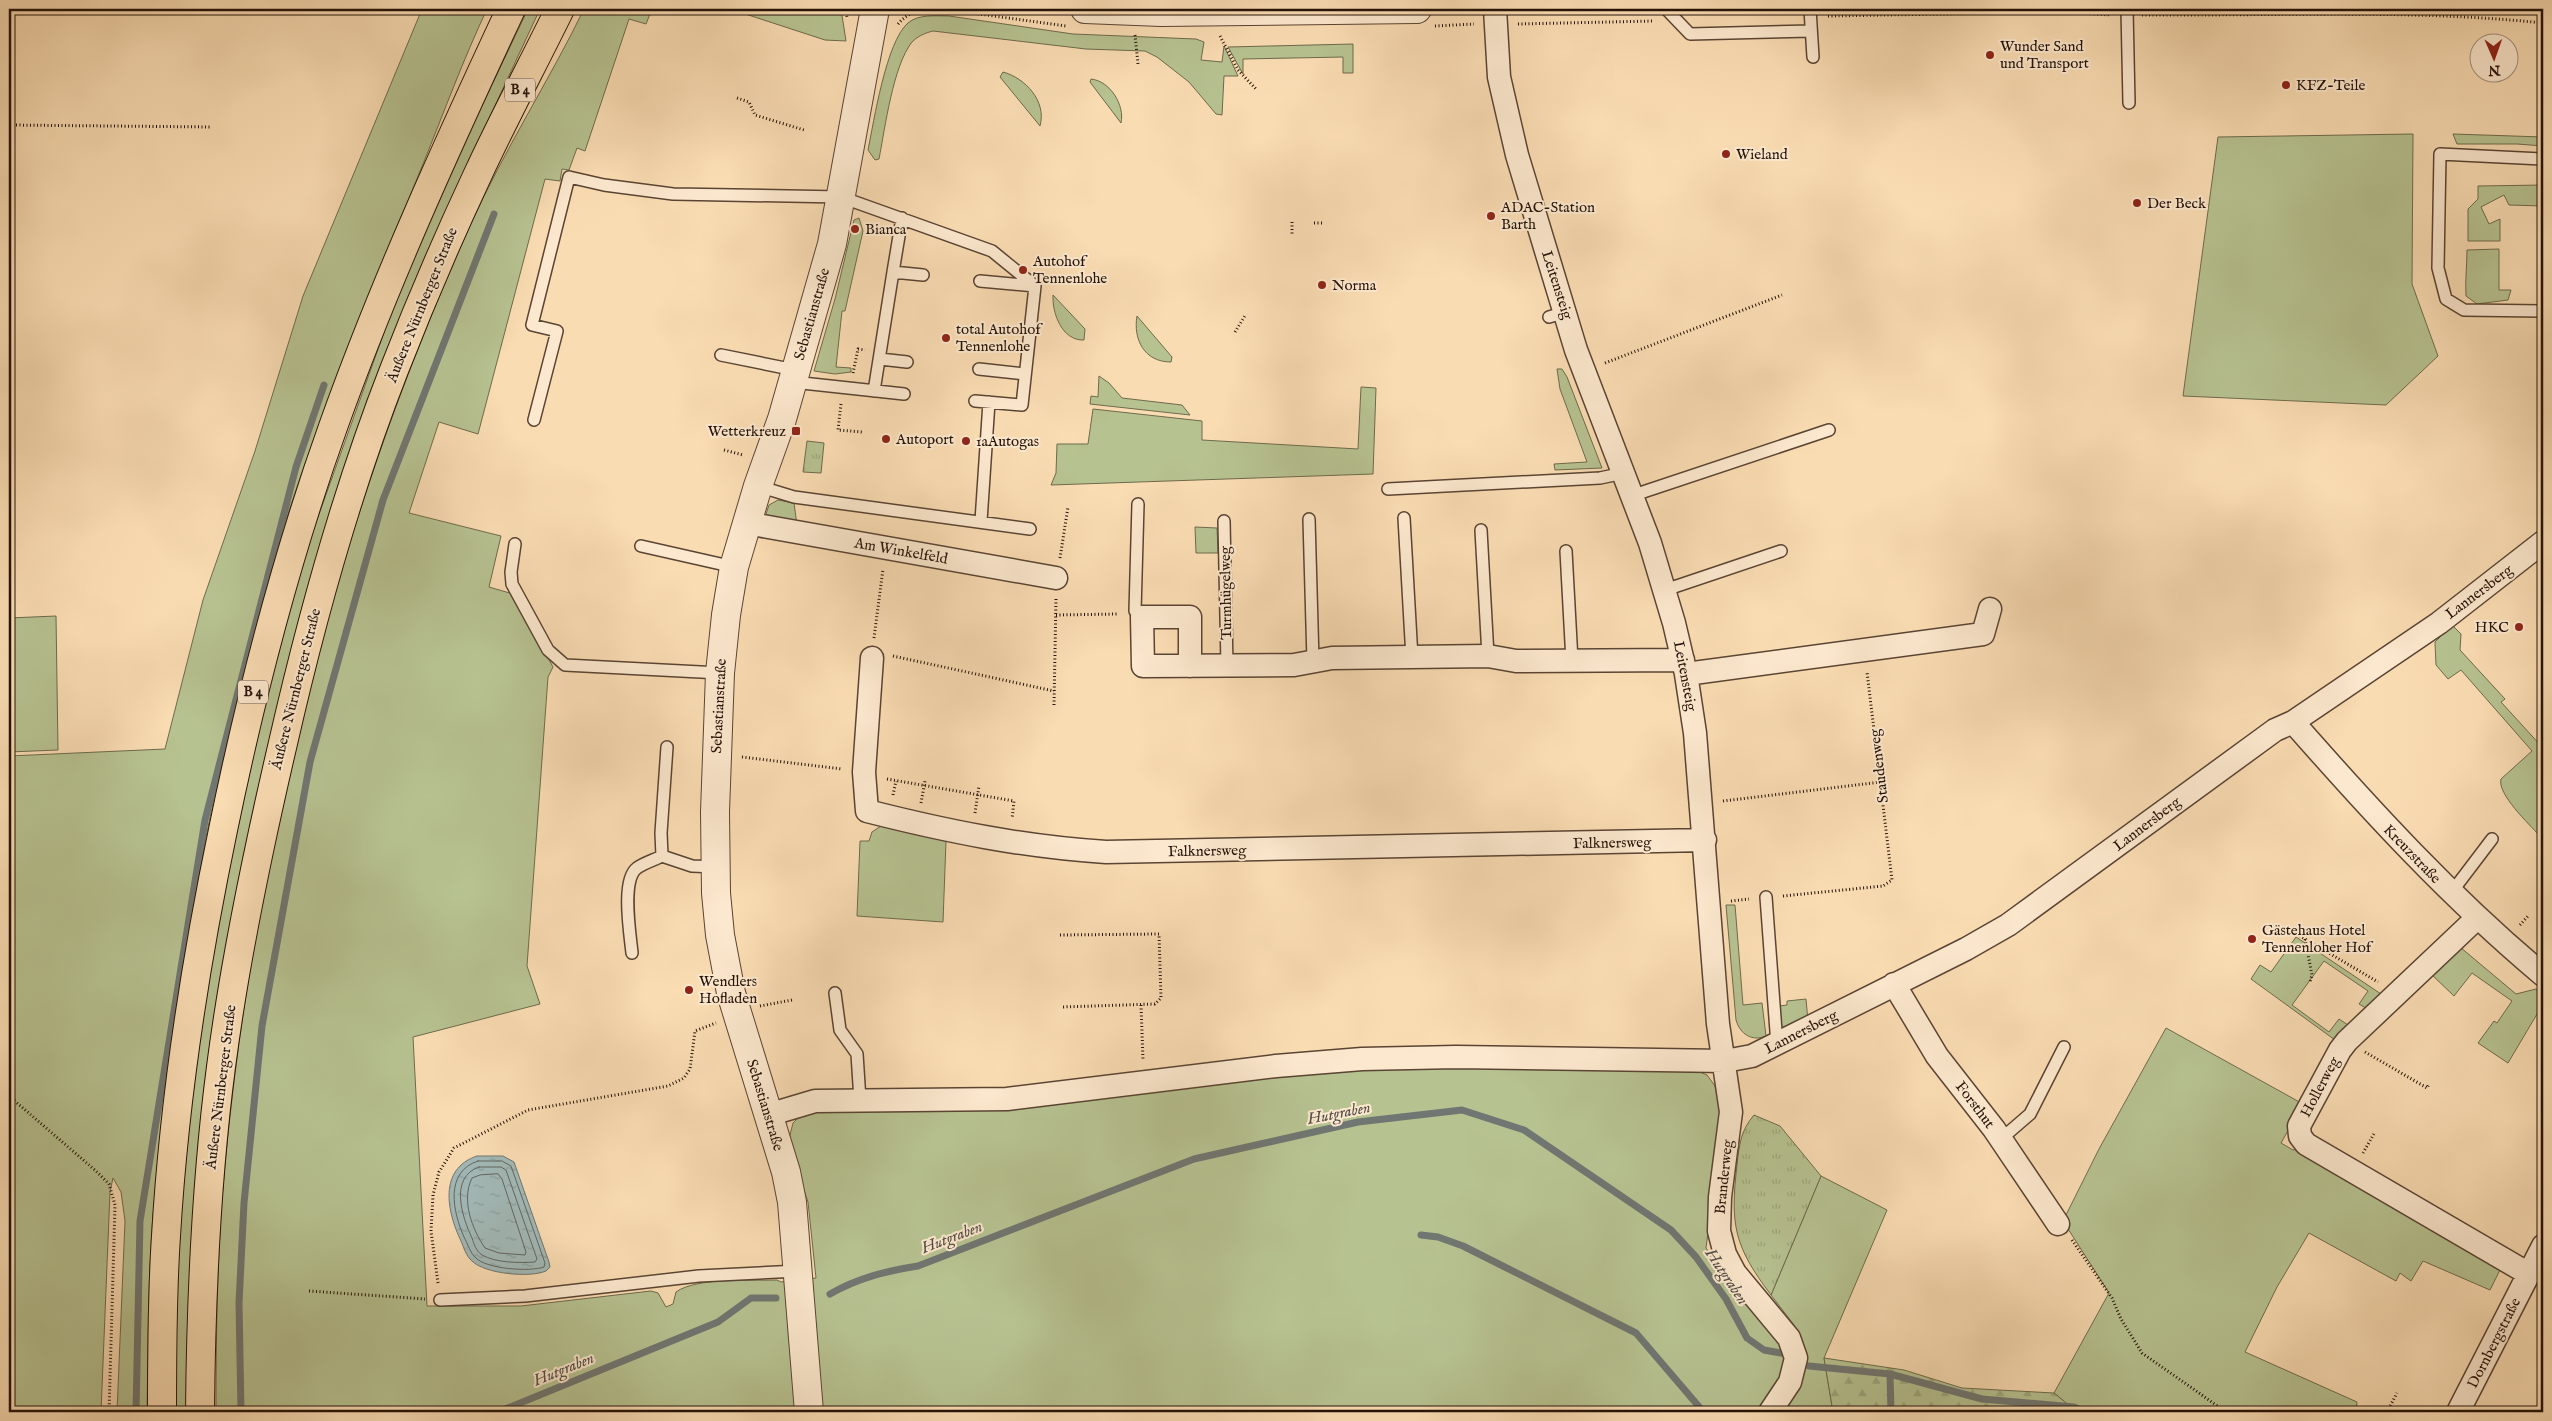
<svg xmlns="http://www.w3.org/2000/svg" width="2552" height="1421" font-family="'IM FELL English',serif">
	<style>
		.grass { fill: #b7c291; stroke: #6e6a4c }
		.forest { fill: url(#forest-firs); stroke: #6e6a4c }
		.park { fill: url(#park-tufts); stroke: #6e6a4c }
		.water { fill: url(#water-ripples); stroke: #707671 }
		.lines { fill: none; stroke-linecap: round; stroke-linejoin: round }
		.shore { stroke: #636660; stroke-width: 1 }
		.stream { stroke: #707671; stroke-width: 7 }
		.service-casing { stroke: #5a4433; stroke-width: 14 }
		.minor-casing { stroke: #5a4433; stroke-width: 25 }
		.tertiary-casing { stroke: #5a4433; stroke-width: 30 }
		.trunk-casing { stroke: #241208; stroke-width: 30 }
		.path { stroke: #241208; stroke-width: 3; stroke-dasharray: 1 2.5; stroke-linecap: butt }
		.service { stroke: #fce8ce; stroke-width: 11 }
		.minor { stroke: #fce8ce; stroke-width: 22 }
		.tertiary { stroke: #fce8ce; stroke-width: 28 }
		.trunk { stroke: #fadcb3; stroke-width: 28 }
		.poi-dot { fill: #8f2418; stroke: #fce8ce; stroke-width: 2 }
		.labels { text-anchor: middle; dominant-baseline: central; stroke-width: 4; stroke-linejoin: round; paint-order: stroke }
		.shield { fill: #fce8ce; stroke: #655243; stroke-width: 1 }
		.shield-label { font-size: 14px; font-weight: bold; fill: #241208 }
		.poi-label { font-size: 15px; fill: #241208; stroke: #fce8ce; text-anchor: start }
		.street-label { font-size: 15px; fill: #241208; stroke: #fce8ce }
		.water-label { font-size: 16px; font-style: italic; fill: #504c45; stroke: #fce8ce }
	</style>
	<defs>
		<pattern id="forest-firs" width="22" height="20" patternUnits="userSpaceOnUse" patternTransform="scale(1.25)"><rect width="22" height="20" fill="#b7c291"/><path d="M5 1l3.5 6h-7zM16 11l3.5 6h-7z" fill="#9da67c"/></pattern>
		<pattern id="park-tufts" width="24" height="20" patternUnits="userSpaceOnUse" patternTransform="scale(1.25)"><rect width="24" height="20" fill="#b7c291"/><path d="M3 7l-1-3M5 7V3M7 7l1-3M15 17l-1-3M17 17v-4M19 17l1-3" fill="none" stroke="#9da67c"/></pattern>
		<pattern id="water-ripples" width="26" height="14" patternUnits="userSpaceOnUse" patternTransform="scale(1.25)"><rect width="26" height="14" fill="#a2b9b7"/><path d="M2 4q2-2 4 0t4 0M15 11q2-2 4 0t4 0" fill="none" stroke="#8b9e9c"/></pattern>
	</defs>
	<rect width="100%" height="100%" fill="#fadcb3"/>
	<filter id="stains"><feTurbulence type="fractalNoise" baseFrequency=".004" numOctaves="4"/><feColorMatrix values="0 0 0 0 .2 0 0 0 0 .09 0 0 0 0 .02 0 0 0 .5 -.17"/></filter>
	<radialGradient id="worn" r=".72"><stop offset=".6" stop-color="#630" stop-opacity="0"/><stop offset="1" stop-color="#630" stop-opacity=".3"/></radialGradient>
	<path class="grass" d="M422 9H487C463 60 444 112 423 164 366 304 306 444 265 589 208 793 171 1004 153 1215 148 1280 148 1346 147 1412H117L125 1221 121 1192 113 1178 110 1192 101 1412H9V756L165 749 203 600 255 451 303 296Z
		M528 9H540L466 168 287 671 187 1412H174L176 1291 182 1198 192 1095 220 898 273 668 308 545 396 299 455 162Z
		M584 9H652L646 24 629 19 585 151 577 148 569 170 562 169 560 181 545 179 478 434 439 422 409 513 501 536 489 587 513 594 553 667 548 677 527 966 540 1004 413 1037 427 1306H521L651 1291 658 1293 666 1307 673 1304 676 1292C697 1277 751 1281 777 1280L781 1282 816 1278 808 1202 788 1143 793 1123 800 1116 812 1111 1296 1073 1398 1068 1695 1070 1707 1075 1715 1086 1719 1103 1721 1132 1706 1248 1727 1281 1788 1353 1789 1361 1760 1412H743L738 1409 737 1412H216C216 1341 217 1269 222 1199 249 870 334 524 471 224 504 150 549 81 584 9Z
		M730 9H841L846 41 825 40Z
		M949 16 1073 34 1196 39 1204 42 1201 60 1222 62 1224 46 1238 76H1224L1222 115 1216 114 1189 82 1157 57 1145 51 1086 49 933 31C925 33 918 36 912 42 893 66 885 128 879 159L875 160 868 150C874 121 886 42 908 23 918 14 936 16 949 16Z
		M1353 44V73H1343V57L1243 59V74L1228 47Z
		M1003 72C1025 78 1047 101 1040 126L1000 77Z
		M1091 79C1110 81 1125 105 1121 123L1090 82Z
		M2413 134 2412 284 2438 356 2386 405 2183 396 2218 137Z
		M2453 134 2543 137V146L2517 144H2457Z
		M2543 185V206L2509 205 2504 195 2481 207 2489 224 2500 219V241H2468V209L2478 199V186Z
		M859 218 863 231 845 311H842L836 367 851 368V372L835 374 814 371 835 299 854 220Z
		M2499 249V290H2511L2508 300 2477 304 2466 296C2465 280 2467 266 2467 250Z
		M1053 295 1085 329 1084 340C1062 341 1052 313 1053 295Z
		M1137 316 1172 357 1171 362C1144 362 1133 339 1137 316Z
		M1557 369H1562L1567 377 1602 468 1555 470 1554 464 1587 462 1560 389Z
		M1099 376 1109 383 1122 398 1182 405 1190 415 1090 404 1091 396 1098 397Z
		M1361 387 1376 388 1373 474 1051 485 1056 473 1057 444H1088L1093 409 1202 421V440L1358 449Z
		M778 500 794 503 797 525 765 517 769 505Z
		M1195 527 1217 528 1218 553H1196Z
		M56 616 58 750 9 752V618Z
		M2452 625 2461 634 2460 650 2505 699 2501 702 2543 748V833L2540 836C2529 824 2497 794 2501 779L2532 751 2461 670 2448 679 2436 665 2435 642Z
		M881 826 946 841 943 922 857 916 860 841H869L872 832Z
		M1726 905H1735L1743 1005 1762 1003 1766 1036C1752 1042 1740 1034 1736 1020Z
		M2296 937 2384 996 2369 1010 2359 1004 2368 991 2324 961 2292 1005 2329 1032 2339 1019 2351 1027 2335 1040 2251 979 2260 965 2271 972Z
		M2460 947 2516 994 2536 989 2543 996V1004L2508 1063 2478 1043 2494 1021 2497 1023 2512 1001 2472 973 2454 996 2431 974Z
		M1806 999 1808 1021 1792 1023 1780 1029 1779 1006 1787 1005V1001Z
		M2166 1028 2303 1104 2281 1143 2293 1150 2303 1148 2503 1264 2490 1290 2423 1261 2411 1281 2400 1273 2396 1281 2309 1233 2277 1287 2245 1352 2357 1402 2356 1412H2077L2054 1393 2109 1293 2063 1221 2099 1149Z
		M1821 1176 1887 1210 1824 1358 1833 1412H1781L1801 1341 1794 1325 1771 1295Z"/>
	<path class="forest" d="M1824 1358 1904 1370 1962 1388 2054 1393 2077 1412H1833Z"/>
	<path class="park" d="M807 441 824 443 821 473 803 472Z
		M1754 1115 1780 1126 1821 1176 1771 1295C1734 1246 1730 1225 1737 1165 1739 1145 1741 1130 1754 1115Z"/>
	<path class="water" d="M477 1156H503L514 1162 549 1262 550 1267 546 1271C530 1278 485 1274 472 1261 466 1256 464 1248 461 1241 447 1212 438 1169 477 1156Z"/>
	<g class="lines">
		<path class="shore" d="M478 1161H502L511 1166 545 1263 544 1267C529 1272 487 1269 476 1258 470 1253 468 1244 464 1237 453 1212 444 1172 478 1161Z
			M479 1167H501L506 1170 537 1259 535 1262C519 1263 496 1263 482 1255 476 1251 474 1244 472 1238 462 1217 449 1177 479 1167Z
			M498 1174 502 1179 526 1252 525 1255 499 1253 485 1248C472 1229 461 1200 472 1178L480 1175Z"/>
		<path class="stream" d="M1421 1235 1438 1237 1463 1246 1636 1333 1701 1409
			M830 1294C858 1278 886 1271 918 1266L1194 1159 1358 1122 1462 1110 1524 1130 1671 1230 1696 1257 1726 1299 1747 1338 1764 1350 1786 1354
			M1809 1366 1890 1374 1982 1399 2074 1407 2085 1412
			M1890 1374 1891 1412
			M136 1412 140 1221 205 820 296 467 324 385
			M241 1412 239 1303 244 1203 262 1026 310 762 383 500 494 214
			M498 1412 718 1322 751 1298H776"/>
		<defs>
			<path id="service" d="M1666 9 1690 34 1811 31
				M1810 9 1813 57
				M2127 9 2129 103
				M2543 159 2440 154 2438 268 2446 299 2464 310 2543 311
				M893 272 902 218
				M980 281 1035 286
				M1549 317 1566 312
				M721 355 795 370
				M880 359 907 362
				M979 369 1025 374
				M793 382 904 394
				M874 391 893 272 923 275
				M975 401 1022 405 1035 286
				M534 420 557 331 532 325 569 177 604 185 673 194 841 197 992 251 1035 286
				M758 486 794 497 1030 529
				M1388 489 1600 478 1624 473
				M1634 495 1829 430
				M1138 504 1135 611 1142 617
				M1404 518 1412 658
				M1309 519 1313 661
				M981 521 989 402
				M1224 521 1227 666
				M1481 530 1488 656
				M515 544 511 572 512 584 548 650 565 665 720 673
				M641 546 734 567
				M1566 551 1572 661
				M1665 590 1781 551
				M667 747 661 833 662 856 692 866 716 867
				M2451 893 2492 839
				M1766 897 1777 1045
				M632 953C630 933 621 880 637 868 644 863 654 860 662 856
				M835 993 840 1030 857 1054 860 1100
				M2001 1139 2030 1114 2064 1047
				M440 1300 525 1296 699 1276 798 1271"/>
			<path id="minor" d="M1495 9 1499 77 1517 155 1576 350 1650 543 1674 623 1686 674 1695 733 1718 1024 1731 1112 1720 1197 1719 1231 1725 1254 1735 1273 1789 1338 1796 1358 1790 1382 1770 1412
				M746 523 1056 578
				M872 658 864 772 867 811C946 831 1024 847 1106 852L1705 840
				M1190 666V617H1142L1143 666 1294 665 1332 658 1488 656 1516 661 1683 660
				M1686 674 1983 634 1990 609
				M2293 722C2372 812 2451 898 2543 975
				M2477 918 2347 1041 2340 1050 2299 1126 2300 1136 2306 1144 2529 1274
				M1894 984 1937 1056 1994 1129 2058 1224
				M768 1115 815 1101 1007 1099 1276 1066 1362 1059 1456 1057 1725 1061 1752 1056 1966 949 2008 925 2275 730 2293 722 2439 623 2543 542
				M2458 1412 2543 1246"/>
			<path id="tertiary" d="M1085 9 1161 12 1417 9
				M809 1412 792 1202 786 1172 731 993 720 935 716 893 715 812 720 673 726 615 734 567 758 486 782 419 832 244 875 9"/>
			<path id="trunk" d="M162 1412C162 1354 162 1295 166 1236 174 1100 195 964 223 830 251 694 286 558 333 427 384 284 447 146 511 9
				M200 1412C201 1297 206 1181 221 1067 235 958 258 850 283 743 312 616 347 490 394 370 420 303 448 238 478 174 504 118 533 64 560 9"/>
		</defs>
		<use href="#service" class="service-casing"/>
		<use href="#minor" class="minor-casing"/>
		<use href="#tertiary" class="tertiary-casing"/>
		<use href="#trunk" class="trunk-casing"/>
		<path class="path" d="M845 9 847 17
			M943 9 1066 26
			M2142 15C2276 16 2410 9 2543 23
			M1828 16 2063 12 2111 15
			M898 24C908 12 921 9 936 9
			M1518 24 1654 21
			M1435 26 1474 24
			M1135 35 1138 64
			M1220 36 1238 70 1256 89
			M737 98 749 102 755 115 804 130
			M9 125 212 127
			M1292 222V234
			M1314 223H1323
			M1235 332 1246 314
			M1605 363 1782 295
			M853 373 858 349 865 350
			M841 404 838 430 862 432
			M724 450 743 455
			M1060 558 1068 507
			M1056 615 1119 614
			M874 638 883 569
			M893 656 1054 691
			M1054 705 1056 599
			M742 757 842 769
			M887 779 1014 801 1012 819
			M893 795 896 781
			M1723 801 1881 782
			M921 803 925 781
			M975 813 979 786
			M1783 896 1883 886 1892 880 1867 672
			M1731 901 1749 899
			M2520 925 2528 916
			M2283 930 2295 933 2378 982
			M1060 935 1159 934 1161 998 1155 1004 1062 1007
			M2305 939 2312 975 2310 982
			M1141 1005 1143 1060
			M760 1006 792 1000
			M2365 1052 2427 1088 2429 1084
			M9 1096 96 1171 109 1184 115 1205 109 1412
			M2363 1153 2375 1132
			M2072 1240 2112 1298 2121 1319 2142 1353 2226 1412
			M438 1283 431 1231 433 1195 439 1172 454 1148 528 1110 668 1086 684 1078 690 1069 695 1031 716 1023
			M309 1291 425 1299
			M2387 1412 2397 1393"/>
		<use href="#service" class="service"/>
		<use href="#minor" class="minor"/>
		<use href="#tertiary" class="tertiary"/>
		<use href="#trunk" class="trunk"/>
	</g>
	<g class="poi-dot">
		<circle cx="1990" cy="55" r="5"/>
		<circle cx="2286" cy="85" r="5"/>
		<circle cx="1726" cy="154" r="5"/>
		<circle cx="2137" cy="203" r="5"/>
		<circle cx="1491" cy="216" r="5"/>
		<circle cx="855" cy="229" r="5"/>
		<circle cx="1023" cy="270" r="5"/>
		<circle cx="1322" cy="285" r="5"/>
		<circle cx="946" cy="338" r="5"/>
		<rect x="791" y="426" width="10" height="10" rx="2.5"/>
		<circle cx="886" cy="439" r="5"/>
		<circle cx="966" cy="441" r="5"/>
		<circle cx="2519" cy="627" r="5"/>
		<circle cx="2252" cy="939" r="5"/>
		<circle cx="689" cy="990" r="5"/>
	</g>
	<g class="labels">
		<g class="shield">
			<rect x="505" y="78.5" width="30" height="23" rx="4"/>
			<rect x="238" y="680.5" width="30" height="23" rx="4"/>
		</g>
		<g class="shield-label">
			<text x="520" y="90">B 4</text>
			<text x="253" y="692">B 4</text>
		</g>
		<g class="poi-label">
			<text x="2000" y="46">Wunder Sand<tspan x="2000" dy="17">und Transport</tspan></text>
			<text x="2296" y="85">KFZ-Teile</text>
			<text x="1736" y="154">Wieland</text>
			<text x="2147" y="203">Der Beck</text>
			<text x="1501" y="207">ADAC-Station<tspan x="1501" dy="17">Barth</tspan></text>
			<text x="865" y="229">Bianca</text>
			<text x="1033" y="261">Autohof<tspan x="1033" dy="17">Tennenlohe</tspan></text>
			<text x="1332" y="285">Norma</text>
			<text x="956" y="329">total Autohof<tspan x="956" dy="17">Tennenlohe</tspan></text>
			<text x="786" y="431" text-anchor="end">Wetterkreuz</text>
			<text x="896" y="439">Autoport</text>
			<text x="976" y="441">1aAutogas</text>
			<text x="2509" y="627" text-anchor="end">HKC</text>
			<text x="2262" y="930">Gästehaus Hotel<tspan x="2262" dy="17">Tennenloher Hof</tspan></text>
			<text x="699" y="981">Wendlers<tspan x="699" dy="17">Hofladen</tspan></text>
		</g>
		<g class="street-label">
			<text transform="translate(1557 285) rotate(72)">Leitensteig</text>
			<text transform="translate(422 305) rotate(-68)">Äußere Nürnberger Straße</text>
			<text transform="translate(812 314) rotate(-74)">Sebastianstraße</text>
			<text transform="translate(901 551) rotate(10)">Am Winkelfeld</text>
			<text transform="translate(2479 592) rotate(-37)">Lannersberg</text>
			<text transform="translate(1226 593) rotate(-91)">Turmhügelweg</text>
			<text transform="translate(1685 676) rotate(79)">Leitensteig</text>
			<text transform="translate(296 689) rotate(-76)">Äußere Nürnberger Straße</text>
			<text transform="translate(719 706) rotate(-87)">Sebastianstraße</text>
			<text transform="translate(1879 766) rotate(-97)">Staudenweg</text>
			<text transform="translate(2147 824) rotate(-37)">Lannersberg</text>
			<text transform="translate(1612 843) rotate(-1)">Falknersweg</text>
			<text transform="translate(1207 851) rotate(-1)">Falknersweg</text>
			<text transform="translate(2412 854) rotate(46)">Kreuzstraße</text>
			<text transform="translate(1801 1032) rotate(-27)">Lannersberg</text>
			<text transform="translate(221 1087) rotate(-83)">Äußere Nürnberger Straße</text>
			<text transform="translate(2320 1087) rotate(-62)">Hollerweg</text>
			<text transform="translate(765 1105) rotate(73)">Sebastianstraße</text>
			<text transform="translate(1975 1105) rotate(53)">Forsthut</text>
			<text transform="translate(1724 1177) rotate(-84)">Branderweg</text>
			<text transform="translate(2494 1343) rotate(-63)">Dornbergstraße</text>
		</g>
		<g class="water-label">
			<text transform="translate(1339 1114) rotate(-11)">Hutgraben</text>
			<text transform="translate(952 1238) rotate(-21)">Hutgraben</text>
			<text transform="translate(1726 1277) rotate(56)">Hutgraben</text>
			<text transform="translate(564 1370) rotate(-22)">Hutgraben</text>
		</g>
	</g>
	<rect width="2552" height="1421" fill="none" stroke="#fadcb3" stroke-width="30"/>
	<rect x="10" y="10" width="2532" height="1401" fill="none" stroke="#241208" stroke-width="2.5"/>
	<rect x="15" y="15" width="2522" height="1391" fill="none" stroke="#241208"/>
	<g transform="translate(2494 58) rotate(178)"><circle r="24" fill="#fce8ce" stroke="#a6927f"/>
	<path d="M0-4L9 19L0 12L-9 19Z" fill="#8f2418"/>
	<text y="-8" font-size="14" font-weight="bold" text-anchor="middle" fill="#241208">N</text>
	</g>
	<rect width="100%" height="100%" filter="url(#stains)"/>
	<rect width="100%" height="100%" fill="url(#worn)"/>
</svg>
